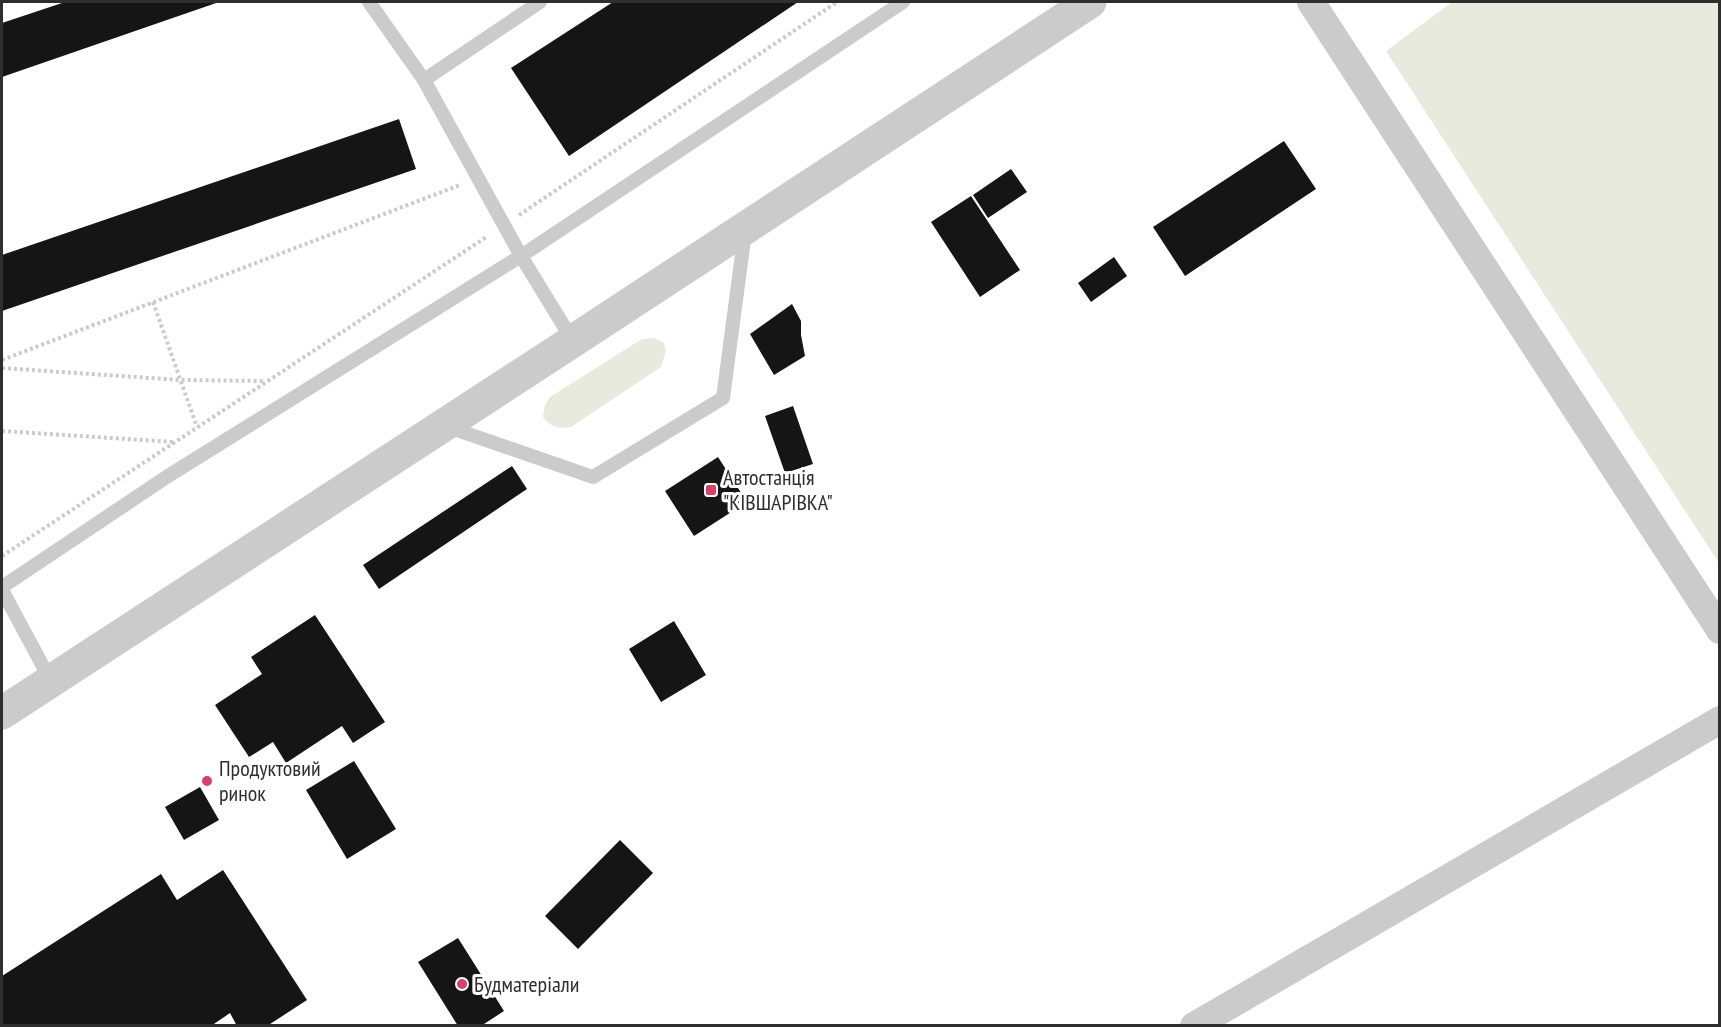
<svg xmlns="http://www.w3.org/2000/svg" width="1721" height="1027" font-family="'PT Sans Narrow',sans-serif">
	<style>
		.green { fill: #e7eadd }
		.building { fill: #151515 }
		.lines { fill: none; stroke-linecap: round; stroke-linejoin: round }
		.path { stroke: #cbcbcb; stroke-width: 4; stroke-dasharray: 3 3; stroke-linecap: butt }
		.service { stroke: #cbcbcb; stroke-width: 14 }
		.minor { stroke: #cbcbcb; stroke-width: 28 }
		.tertiary { stroke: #cbcbcb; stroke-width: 33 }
		.poi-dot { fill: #d54168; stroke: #fff; stroke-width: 2 }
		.labels { text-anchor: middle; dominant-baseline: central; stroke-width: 6; stroke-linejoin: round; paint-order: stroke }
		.poi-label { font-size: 22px; fill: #2e2e2e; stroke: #fff; text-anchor: start }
	</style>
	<rect width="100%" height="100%" fill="#fff"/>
	<path class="green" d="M1452 2H1719V563L1386 51Z
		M655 338 664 343 666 351 661 367 571 427C558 429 552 428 543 417L545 405 550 397 642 339Z"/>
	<path class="building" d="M65 2H219L2 77V23Z
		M613 2H798L569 156 511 68Z
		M399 119 416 169 2 311V255Z
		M1284 141 1316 189 1185 276 1153 227Z
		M1011 169 1027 192 988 218 973 195Z
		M971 196 1020 270 980 297 931 222Z
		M1114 257 1127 276 1091 302 1078 283Z
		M792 304 801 321V335L805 356 774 375 750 334Z
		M793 406 813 464 785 473 765 416Z
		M718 457 747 502 694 536 665 491Z
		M512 466 527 489 379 589 363 565Z
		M315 615 385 722 353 743 342 726 286 763 273 742 249 757 215 705 262 674 251 657Z
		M674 621 706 675 661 702 629 649Z
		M354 761 396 829 347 859 306 790Z
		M200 787 219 820 184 840 165 807Z
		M620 840 653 873 578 949 545 916Z
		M223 870 307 1000 267 1026H237L230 1013 211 1026H2V976L161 874 177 900Z
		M458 938 504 1011 481 1026H458L418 962Z"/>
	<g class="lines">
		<path class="path" d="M519 215 837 2
			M153 302 197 427
			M2 360 460 185
			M2 368 180 380 264 381
			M2 431 174 442
			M2 556 488 236"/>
		<path class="service" d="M369 2 424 80 521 256 573 341
			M424 80 540 2
			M448 427 593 477 723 398 745 232
			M2 587 168 476 521 256 903 2
			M2 590 51 681"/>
		<path class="minor" d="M1311 2 1720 630
			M1194 1026 1720 720"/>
		<path class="tertiary" d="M2 713 573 341 1090 2"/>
	</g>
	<g class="poi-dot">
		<rect x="705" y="484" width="12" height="12" rx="3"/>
		<circle cx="207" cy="781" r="6"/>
		<circle cx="462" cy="984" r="6"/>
	</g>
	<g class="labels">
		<g class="poi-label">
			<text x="723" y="477">Автостанція<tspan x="723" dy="25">"КІВШАРІВКА"</tspan></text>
			<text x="219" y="768">Продуктовий<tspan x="219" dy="25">ринок</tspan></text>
			<text x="474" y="984">Будматеріали</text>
		</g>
	</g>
	<rect width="1721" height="1027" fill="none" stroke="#2e2e2e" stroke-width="6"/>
</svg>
